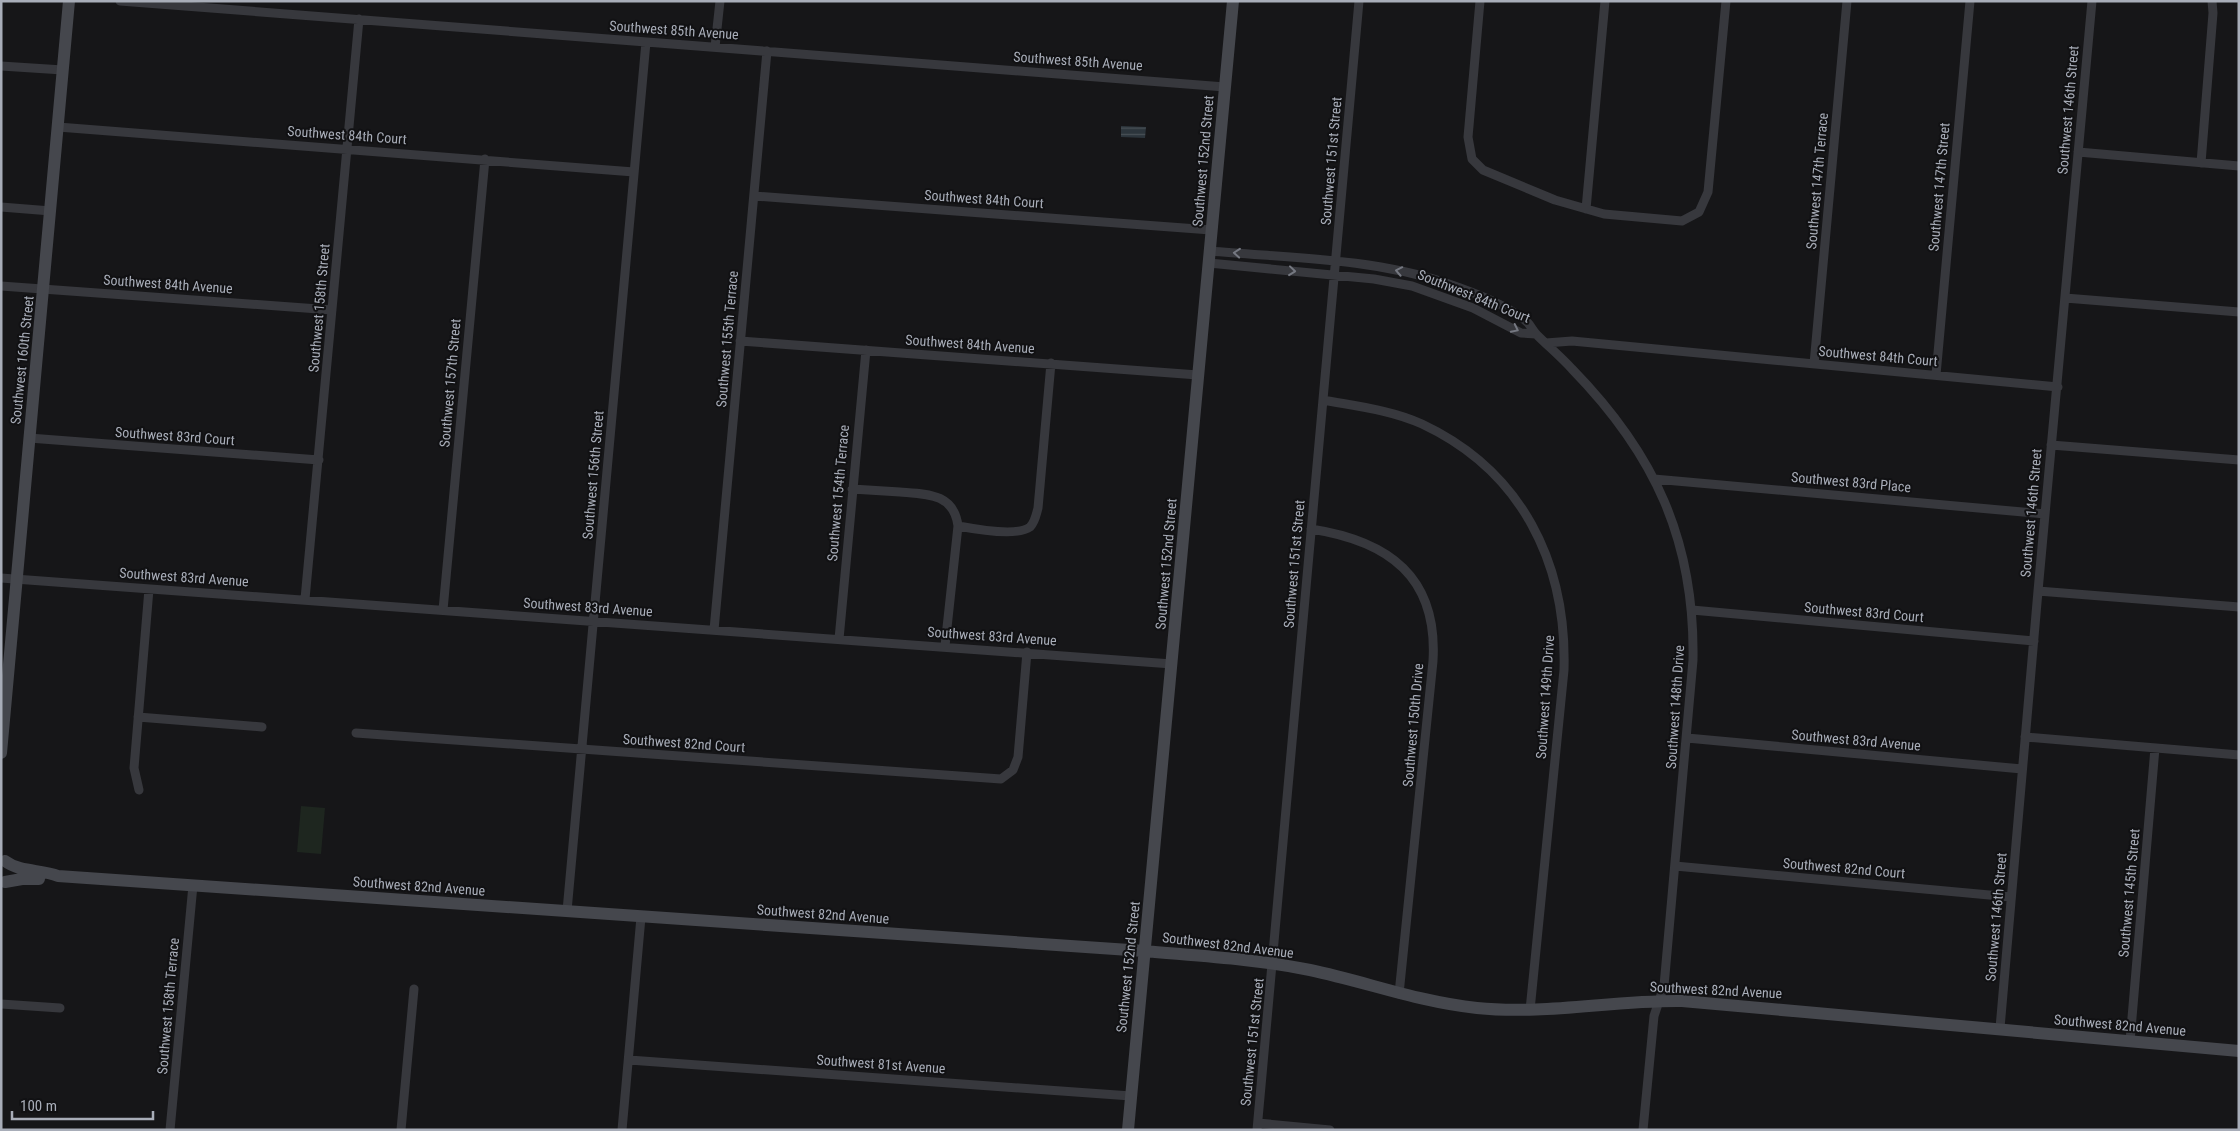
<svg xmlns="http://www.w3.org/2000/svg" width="2240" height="1131" font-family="'Roboto Condensed',sans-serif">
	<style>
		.green { fill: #1e261f }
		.water { fill: url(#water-rules) }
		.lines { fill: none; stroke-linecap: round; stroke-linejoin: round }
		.street { stroke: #37383d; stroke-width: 9 }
		.secondary { stroke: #45474d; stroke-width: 12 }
		.oneway { stroke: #757881 }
		.labels { text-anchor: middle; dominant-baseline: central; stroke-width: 4; stroke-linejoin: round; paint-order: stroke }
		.street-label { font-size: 14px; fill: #a8adb8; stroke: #111113 }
	</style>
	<defs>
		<pattern id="water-rules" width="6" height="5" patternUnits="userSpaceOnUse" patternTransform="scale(1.25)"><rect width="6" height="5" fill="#2c353c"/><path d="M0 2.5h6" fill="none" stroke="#485056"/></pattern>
	</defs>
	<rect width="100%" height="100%" fill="#161618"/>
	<path class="green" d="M301 806 325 808 321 854 297 852Z"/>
	<path class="water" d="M1121 126 1146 127 1145 138 1121 137Z"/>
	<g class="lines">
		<path class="street" d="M120 1 1225 87
			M1480 1 1468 137 1472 159 1483 170 1555 200 1604 214 1682 221 1699 212 1708 192 1726 1
			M715 47 720 1
			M1 66 63 70
			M58 127 634 172
			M2078 152 2239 166
			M2201 163 2213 13 2212 1
			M754 196 1211 230
			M1 207 51 211
			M1586 209 1605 1
			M1210 251C1288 258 1371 258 1446 283 1470 291 1509 305 1528 323 1531 326 1533 331 1537 335 1548 346 1561 357 1572 369 1655 454 1695 541 1693 660L1664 986 1654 1016 1643 1130
			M1209 263 1374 279 1412 286 1473 308 1521 333 1536 334
			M1 286 332 310
			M2065 298 2239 312
			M740 341 1198 375
			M1546 343 1572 341 2058 387
			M1814 364 1847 1
			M1936 375 1970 1
			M1323 400C1355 406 1392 410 1422 424 1522 471 1567 563 1564 670L1530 1010
			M29 438 319 460
			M2051 445 2239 460
			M1654 479 2045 514
			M852 489C868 490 884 491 900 492 926 494 954 493 958 526L945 646
			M958 526C974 529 1017 537 1030 527 1035 522 1036 515 1038 508L1051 363
			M1311 529C1389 541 1438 577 1433 661L1399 994
			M1 578 1172 664
			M2038 591 2239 607
			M305 599 359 19
			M443 610 485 159
			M1692 610 2034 641
			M714 630 767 51
			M839 639 866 350
			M138 717 262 727
			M356 733 1001 779 1013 770 1018 757 1027 652
			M2025 737 2239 755
			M1687 738 2022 769
			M139 790 134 768 149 589
			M1675 866 2011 897
			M567 911 646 42
			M1 1004 60 1008
			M2000 1028 2038 591 2092 1
			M2130 1041 2155 748
			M629 1060 1131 1096
			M1258 1123 1330 1130
			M170 1130 193 885
			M401 1130 414 989
			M622 1130 641 917
			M1257 1130 1359 1"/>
		<path class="secondary" d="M1 753 69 1
			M5 861C21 873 41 869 58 876L1144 951C1200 956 1256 959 1310 970 1367 982 1419 1002 1477 1008 1545 1015 1613 1000 1682 1001L2239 1051
			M5 882 22 879H39
			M1128 1130 1233 1"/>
	</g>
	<defs><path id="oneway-chevron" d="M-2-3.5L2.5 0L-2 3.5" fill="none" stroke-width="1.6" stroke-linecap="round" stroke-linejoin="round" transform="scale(1.25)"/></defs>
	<g class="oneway">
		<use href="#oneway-chevron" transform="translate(1237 253) rotate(-175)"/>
		<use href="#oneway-chevron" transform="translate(1292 271) rotate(6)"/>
		<use href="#oneway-chevron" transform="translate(1399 271) rotate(-169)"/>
		<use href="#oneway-chevron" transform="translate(1515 329) rotate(26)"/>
	</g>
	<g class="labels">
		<g class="street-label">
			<text transform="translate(674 30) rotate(4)">Southwest 85th Avenue</text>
			<text transform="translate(1078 61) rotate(4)">Southwest 85th Avenue</text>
			<text transform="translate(2068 110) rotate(-85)">Southwest 146th Street</text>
			<text transform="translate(347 135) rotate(4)">Southwest 84th Court</text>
			<text transform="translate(1203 161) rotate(-85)">Southwest 152nd Street</text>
			<text transform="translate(1331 161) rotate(-85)">Southwest 151st Street</text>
			<text transform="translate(1817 181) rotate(-85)">Southwest 147th Terrace</text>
			<text transform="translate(1939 187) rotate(-85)">Southwest 147th Street</text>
			<text transform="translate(984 199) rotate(4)">Southwest 84th Court</text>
			<text transform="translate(168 284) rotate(4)">Southwest 84th Avenue</text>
			<text transform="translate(1474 296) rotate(22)">Southwest 84th Court</text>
			<text transform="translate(319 308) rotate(-85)">Southwest 158th Street</text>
			<text transform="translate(727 339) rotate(-85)">Southwest 155th Terrace</text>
			<text transform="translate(970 344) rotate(4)">Southwest 84th Avenue</text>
			<text transform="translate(1878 356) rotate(5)">Southwest 84th Court</text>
			<text transform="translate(22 360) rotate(-84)">Southwest 160th Street</text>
			<text transform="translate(450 383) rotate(-85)">Southwest 157th Street</text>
			<text transform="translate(175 436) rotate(4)">Southwest 83rd Court</text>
			<text transform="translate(593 475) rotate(-85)">Southwest 156th Street</text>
			<text transform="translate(1851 482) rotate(5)">Southwest 83rd Place</text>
			<text transform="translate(838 493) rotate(-85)">Southwest 154th Terrace</text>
			<text transform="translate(2031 513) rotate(-85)">Southwest 146th Street</text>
			<text transform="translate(1166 564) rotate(-85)">Southwest 152nd Street</text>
			<text transform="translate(1294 564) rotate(-85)">Southwest 151st Street</text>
			<text transform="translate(184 577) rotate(4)">Southwest 83rd Avenue</text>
			<text transform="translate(588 607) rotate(4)">Southwest 83rd Avenue</text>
			<text transform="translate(1864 612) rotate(5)">Southwest 83rd Court</text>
			<text transform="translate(992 636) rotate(4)">Southwest 83rd Avenue</text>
			<text transform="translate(1545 697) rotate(-86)">Southwest 149th Drive</text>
			<text transform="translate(1675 707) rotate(-86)">Southwest 148th Drive</text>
			<text transform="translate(1413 725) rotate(-85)">Southwest 150th Drive</text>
			<text transform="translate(1856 740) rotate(5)">Southwest 83rd Avenue</text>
			<text transform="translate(684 743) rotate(4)">Southwest 82nd Court</text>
			<text transform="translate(1844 868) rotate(5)">Southwest 82nd Court</text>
			<text transform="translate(419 886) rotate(4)">Southwest 82nd Avenue</text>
			<text transform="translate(2129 893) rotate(-85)">Southwest 145th Street</text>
			<text transform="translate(823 914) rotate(4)">Southwest 82nd Avenue</text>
			<text transform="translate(1996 917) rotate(-85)">Southwest 146th Street</text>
			<text transform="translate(1228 945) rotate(7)">Southwest 82nd Avenue</text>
			<text transform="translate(1128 967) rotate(-84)">Southwest 152nd Street</text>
			<text transform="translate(1716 990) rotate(3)">Southwest 82nd Avenue</text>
			<text transform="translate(168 1006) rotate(-85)">Southwest 158th Terrace</text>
			<text transform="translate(2120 1025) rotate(5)">Southwest 82nd Avenue</text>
			<text transform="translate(1252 1042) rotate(-84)">Southwest 151st Street</text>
			<text transform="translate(881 1064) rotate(4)">Southwest 81st Avenue</text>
		</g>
	</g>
	<rect width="2240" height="1131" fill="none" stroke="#a8adb8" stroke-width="5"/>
	<path d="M12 1111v8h141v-8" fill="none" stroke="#a8adb8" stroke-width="2.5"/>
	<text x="20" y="1111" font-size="15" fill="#a8adb8" stroke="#111113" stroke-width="4" paint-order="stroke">100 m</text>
</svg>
